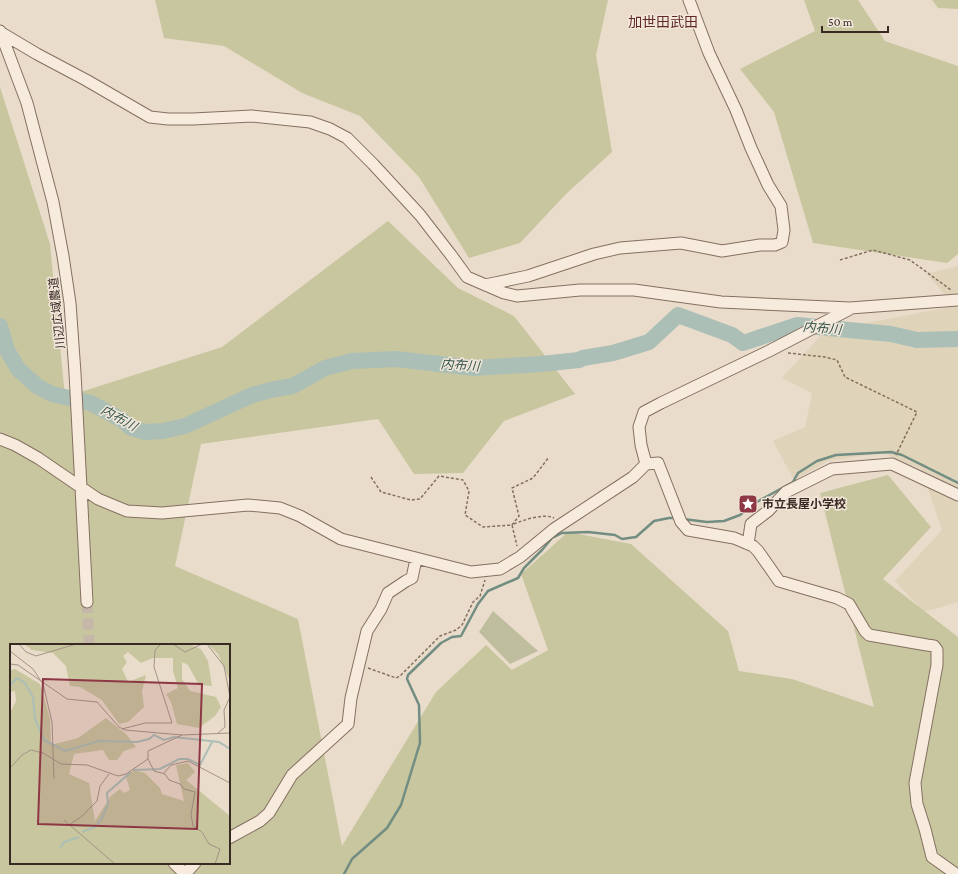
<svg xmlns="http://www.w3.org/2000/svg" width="958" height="874" font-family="'Crimson Pro','Noto Sans JP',serif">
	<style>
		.farmland { fill: #dfd3b9 }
		.green { fill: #c8c69f; fill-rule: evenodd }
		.cemetery { fill: #bebd9d }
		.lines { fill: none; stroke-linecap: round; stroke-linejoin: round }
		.stream { stroke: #728d82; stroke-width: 2.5 }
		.river { stroke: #abbfb6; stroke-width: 16 }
		.minor-tunnel { stroke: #c6b8a9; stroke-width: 11; stroke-dasharray: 11 5.5; stroke-linecap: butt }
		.minor-casing { stroke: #856f61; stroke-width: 13 }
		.path { stroke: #856f61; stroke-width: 1.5; stroke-dasharray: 3 2; stroke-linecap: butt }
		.minor { stroke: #f6ebdd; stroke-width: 11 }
		.labels { text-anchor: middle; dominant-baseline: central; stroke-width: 3; stroke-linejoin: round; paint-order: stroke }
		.street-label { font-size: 12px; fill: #382922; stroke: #f2e7da }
		.poi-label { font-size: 12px; font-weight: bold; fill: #382922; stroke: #f2e7da; text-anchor: start }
		.water-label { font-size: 13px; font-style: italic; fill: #33564e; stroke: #f2e7da }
		.quarter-label { font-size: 14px; fill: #5f2a27; stroke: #f2e7da }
		.inset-river { fill: none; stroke: #abbfb6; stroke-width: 2 }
		.inset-road { fill: none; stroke: #a39487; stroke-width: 1 }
		.view { fill: #8e3745; fill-opacity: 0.15; stroke: #8e3745; stroke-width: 2 }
		.inset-edge { fill: none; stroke: #382922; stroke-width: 2 }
	</style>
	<rect width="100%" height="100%" fill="#eadccb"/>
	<path class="farmland" d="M958 266V602L924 612 895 581 942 530 921 469 883 453 828 461 794 480 773 441 805 427 812 393 782 378 825 331 955 306 927 274Z"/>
	<path class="green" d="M155 0H608L596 55 612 152 566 194 520 243 469 258 419 177 360 116 302 93 224 46 164 38Z
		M804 0H858L885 41 958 66V254L947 263 813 243 774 112 740 69 815 31Z
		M932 0H958V9L938 8Z
		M0 87 50 244 65 397 222 347 388 221 458 288 514 316 575 394 504 421 463 473 414 474 378 419 201 444 175 566 298 619 342 846 436 692 486 645 512 670 548 650 521 574 568 532 631 544 728 631 739 671 792 679 874 707 820 493 888 475 931 527 883 579 958 637V874H0ZM11 645H229V863H11Z"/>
	<path class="cemetery" d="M493 611 538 651 510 664 479 632Z"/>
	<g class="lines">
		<path class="stream" d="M683 519 707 522 724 521 740 515 755 503 793 482 798 473 817 461 836 455 891 452 902 455 958 483
			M344 874 352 859 387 828 401 805 420 743 419 705 407 679 408 675 441 643 452 637 461 636 478 604 488 591 518 578 524 568 542 550 552 538 562 533 588 532 615 535 622 539 636 537 654 521 669 518H676"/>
		<path class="river" d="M0 326 7 350 18 369 37 386 52 394 91 403 122 420 131 428 145 432 163 431 185 426 252 395 275 389 293 386 325 368 352 361 396 359 474 368 541 364 579 360 583 358 613 353 649 342 678 315 732 335 743 343 797 325 891 334 917 340 958 339"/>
		<path class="minor-tunnel" d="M87 602 89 645"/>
		<defs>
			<path id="minor" d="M0 31 27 103 53 202 63 256 70 303 75 373 87 602
				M0 32 37 54 86 80 150 117 168 119H193L252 116 310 122 330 129 347 138 373 164 420 215 451 255 467 277 504 293 517 296 580 290H634L721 302 850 308 958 300
				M485 285 528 276 594 254 620 248 681 243 722 251 760 245H775L782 242 784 230 781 206 768 185 751 148 736 110 709 53 689 0
				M0 439 15 445 38 458 98 499 127 511 162 513 248 505 280 508 300 516 341 539 471 572 500 569 520 557 554 529 633 477 646 464 658 463 681 522 688 530 734 538 753 546 758 551 779 581 837 598 849 604 865 631 869 635 927 645 934 646 937 650V665L915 783 917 804 925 829 932 857 956 874
				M646 464 641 445 639 427 644 412 661 403 769 351 850 309
				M748 544 751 524 768 511 786 492 832 469 892 464 958 495
				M229 838 260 821 269 813 292 775 348 724 351 698 367 631 381 609 388 593 406 581 412 578 416 559
				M174 863 185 874
				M185 874 195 863"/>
		</defs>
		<use href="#minor" class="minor-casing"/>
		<path class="path" d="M840 260 873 250 910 260 951 290
			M788 353 825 357 837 360 845 377 917 412 896 455
			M371 477 381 492 411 500 420 499 439 476 463 480 469 491 465 515 483 527 512 525 517 546
			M514 524C523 520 545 513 554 518
			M512 525 519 516 512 488 533 478 549 457
			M368 668 396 678 400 676 440 636 456 630 462 625 473 602 480 596 485 580"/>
		<use href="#minor" class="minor"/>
	</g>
	<defs>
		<symbol id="sight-square" viewBox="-11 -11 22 22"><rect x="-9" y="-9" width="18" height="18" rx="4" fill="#8e3745" stroke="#f2e7da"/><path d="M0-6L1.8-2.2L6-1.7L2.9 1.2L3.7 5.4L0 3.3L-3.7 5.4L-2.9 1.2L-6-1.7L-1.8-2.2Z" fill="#fff"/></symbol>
	</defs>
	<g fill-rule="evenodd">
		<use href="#sight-square" x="737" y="493" width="22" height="22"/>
	</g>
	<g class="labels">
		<g class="street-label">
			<text transform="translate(57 313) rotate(-96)">川辺広域農道</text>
		</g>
		<g class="poi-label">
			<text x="762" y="504">市立長屋小学校</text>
		</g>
		<g class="water-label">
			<text transform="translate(822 328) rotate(5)">内布川</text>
			<text transform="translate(460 365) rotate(4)">内布川</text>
			<text transform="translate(119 418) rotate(29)">内布川</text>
		</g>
		<g class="quarter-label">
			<text x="663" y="22">加世田武田</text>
		</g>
	</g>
	<g transform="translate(10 644)">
		<rect width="220" height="220" fill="#eadccb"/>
		<path d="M14 0H179L191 5 198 17 202 42 189 41 178 21 172 18V35L180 47 206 53 211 63 205 72 189 84 167 80 161 58 156 50 168 44 163 27V14H143L131 19 118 8 113 12 117 18 112 25 118 38 136 31 132 47 134 63 118 78 109 80 92 56 70 43 60 42 56 22 43 9 22 6ZM220 0V37L208 10 199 1ZM5 25 30 40 40 75 41 101 68 94 96 74 116 90 126 103 114 107 107 116H99L93 106 64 110 59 130 79 139 85 177 101 152 110 145 114 149 120 146 116 133 124 126 135 129 150 144 152 150 174 157 166 121 178 119 185 128 176 136 220 172V220H0V69L6 57 5 47 0 48V26Z" fill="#c8c69f"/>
		<path class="inset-river" d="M0 41 7 34 15 39 23 53 25 75 34 96 55 107 89 97 127 98 139 95 144 91 154 96 164 93 209 98 220 105M123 126 150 125 169 115H178L190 121 202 98M72 188 85 183 92 174 98 160 97 149 121 128M50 204 54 198 69 193"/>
		<path class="inset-road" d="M9 0 16 8 26 12 66 0M163 0 175 8 192 0M197 0 214 22 220 53 214 66 215 83 208 89M0 7 23 25 33 40 42 78 44 135M0 20 8 21 57 55 87 58 109 83 115 86 172 91 220 89M112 85 135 79H162L144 23 145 6 151 0M172 91 138 107V115L144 127 155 130 159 136 170 140 174 145 185 148 181 170 183 182 192 188 199 200 210 205 205 220M0 124 12 111 21 106 33 109 51 120 77 121 108 132 116 130 138 115M154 129 161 121 178 117 220 139M54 176 105 220M59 181 71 173 87 157 90 142 99 130"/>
		<path class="view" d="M33 35 192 40 187 185 28 180Z"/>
		<rect width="220" height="220" class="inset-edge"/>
	</g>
	<path d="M822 26v6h66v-6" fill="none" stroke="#382922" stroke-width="2"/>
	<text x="828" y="26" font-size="12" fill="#382922" stroke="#f2e7da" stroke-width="3" paint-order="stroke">50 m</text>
</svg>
